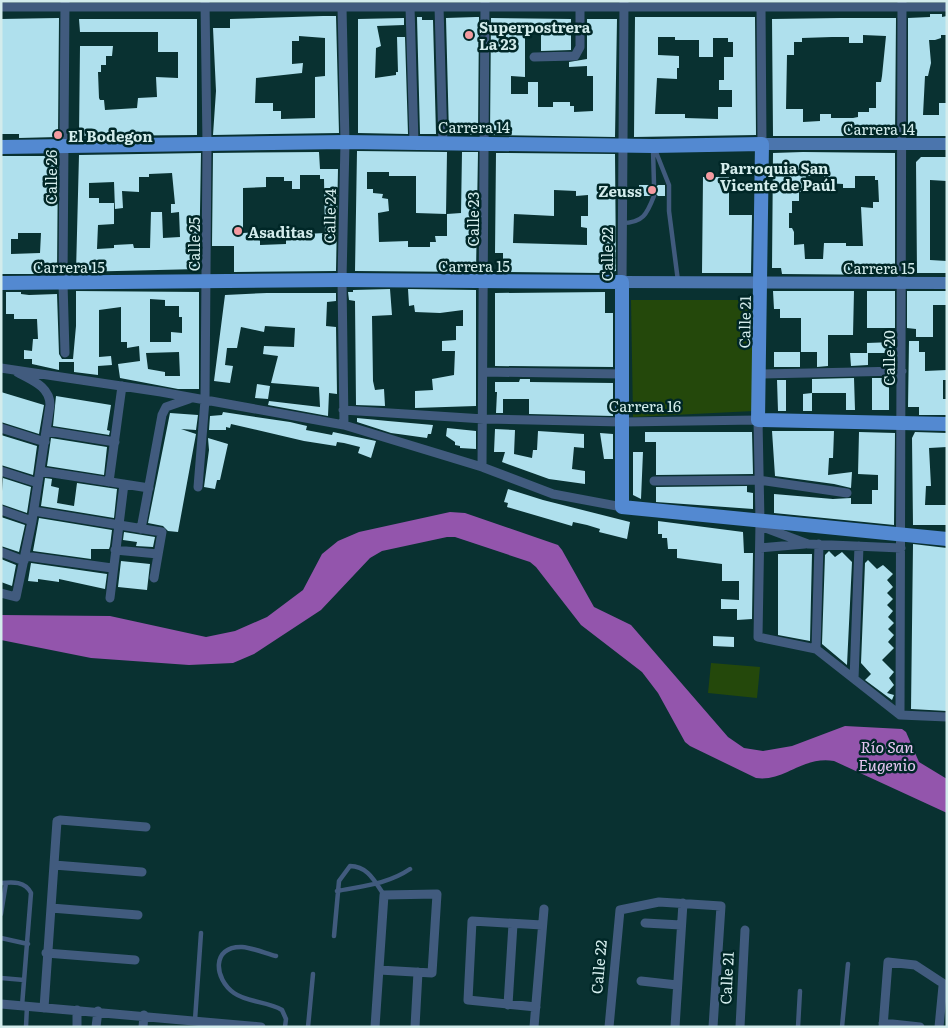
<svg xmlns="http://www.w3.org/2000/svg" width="948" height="1028" font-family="Literata,serif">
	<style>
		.green { fill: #24480b }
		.water { fill: #9355ac }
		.building { fill: #afe0ed; fill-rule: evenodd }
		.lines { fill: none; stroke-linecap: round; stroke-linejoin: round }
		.lane { stroke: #415b7e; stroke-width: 4.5 }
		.street { stroke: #415b7e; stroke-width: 9 }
		.secondary { stroke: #4b75ad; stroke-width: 12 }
		.primary { stroke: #5389d1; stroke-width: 14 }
		.poi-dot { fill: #f49aa0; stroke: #002727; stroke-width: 2 }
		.labels { text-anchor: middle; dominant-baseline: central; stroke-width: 5; stroke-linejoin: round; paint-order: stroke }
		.poi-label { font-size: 15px; font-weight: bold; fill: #d3ecec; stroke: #002727; text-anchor: start }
		.street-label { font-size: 15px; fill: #d3ecec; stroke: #002727 }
		.water-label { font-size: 16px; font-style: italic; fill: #e6c6f3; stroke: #002727 }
	</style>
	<rect width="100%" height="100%" fill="#093131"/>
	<path class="green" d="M631 300H752L754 411 633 417Z
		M711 663 760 667 757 698 708 693Z"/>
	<path class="water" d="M450 512 465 513 558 545 562 550 594 607 631 625 728 737 744 748 763 751 792 746 845 726 902 729 906 732 919 762 947 779V813L834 761C801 756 785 782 756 778L690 746 685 742 658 693 642 672 581 625 536 567 530 562 455 537H447L382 551 370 558 321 610 254 654 233 663 189 665 91 658 1 640V615L110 616 206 637 235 631 267 617 303 590 322 554 338 541 359 532Z"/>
	<path class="building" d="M930 14H942V17L947 16V35H941V38L935 40H929L931 63 928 76H925L923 115H939V103H947V136H908V18L930 17Z
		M323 16H336L339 133 213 135 216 91 213 28H230V19ZM299 36 325 38V76L315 77V118L281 119V111H273V103H255L256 78 302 73 303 63 292 64V41H299Z
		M417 17H422V20H433L436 134H420Z
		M476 17H479L478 135H449L446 18Z
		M635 17H755L756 135 634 137ZM658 37H675V40H699V57H713V38H728V42H733V57H724V80H719V90H732V107H718V119L685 118V114H655L657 78 677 79V68H679V56L658 55Z
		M59 18 58 137 19 138V134H1V19Z
		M404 18V25L377 26 381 46 376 48 375 78 396 75V72H398L397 37H405L408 134 358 133V19Z
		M491 18 571 19V50L541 51V33H525V77L511 76V94H528V82H538V107H553V102H570V106H574V112L593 111V76H587V66L569 67V62L587 59V19H617L615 137 490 135Z
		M841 18H896L895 136H773L772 19ZM863 35 886 36 882 76 881 82H876V108H869V112H858V117L853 118H831V114H820V121L803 122V109H786L787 55H794V42H802V38L832 37H849V43H863Z
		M79 19H197V135L79 136 80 46H113L112 56H106V65H101V72H98L99 98 100 100H104L105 110 137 108 138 98 157 97 156 77 178 78V52H158V32H80Z
		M357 151 447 152 446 214 416 213V176H389V172H367V189H373V193L383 194 382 198 388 199 389 211 378 213 379 242 408 241V247H430V242H436L435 236H447V214L461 213 462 152H478L476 272 355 271Z
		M319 152 320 169H338L336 271 234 272V246H212L213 153ZM300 175H320V179H324L325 233 305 234V238H286V244L260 245V232L243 233V188L266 187V177H284V181H292V189H300Z
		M803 152 895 153V275L782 274 781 268H772L773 153ZM806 176H824V183L843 184V188H855V176H875V180H878L879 202H873V208L861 207 863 246H846V243H824L823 259H805L804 244 794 245V232L792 228H789V213H792V201H799V192H802V182H806Z
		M201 153 199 269 76 272 79 155ZM172 173 175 204H171V213L179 212 180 237 163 238 162 212H151L150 248H134L133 244 114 245V248L97 249 98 225 114 224V203H99V198H89V183L114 182 115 209 123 208 122 191 139 192V177H149V174Z
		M496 153 615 154 616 271 601 273 503 272V253H495ZM554 190 576 191V196L588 195V216H581V227L587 228V245L513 243 514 214 554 216Z
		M2 156H58L57 274H2ZM18 233H41L40 253 11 254V239H18Z
		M921 157H947V181L930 180V260L947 261V273H917L916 162Z
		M703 177H729V215H752L751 273H702Z
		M639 185H650L654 189 658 185H665V196H658L654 192 650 196H639Z
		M390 289 392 315 372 316 373 381 375 390 384 389 385 406 356 405 355 301 349 300 348 292H353V290Z
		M408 289 476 290V406L415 408V391L433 390 432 379 454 375 455 351H442V341L456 340V326H463V310L440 313 415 312 414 305 409 306Z
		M76 291 199 292V389H178L120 378 118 364 140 361 139 346 127 348V342H121V307L99 310V357L111 356 112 365 98 366V375L74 372V362H59V370L32 364V359H24V350L32 351 33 339H38L37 319H14V314H6V292H21V294L29 295 57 294 59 354 62 359H73L76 326ZM150 299 165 300V306H179V317H182V333L171 332V342H150ZM179 352 180 376H165V372L148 369 146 353Z
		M773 291H854L853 335H828V366L817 367V352H801V318H780V309H774Z
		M867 291H895V328H867Z
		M907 291H947V305H933V337H916V329L907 328Z
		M605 292V313H613V367L495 366V293Z
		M267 293H336V301L327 302 326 326 336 327 337 394 329 393 328 416 268 405 269 401 320 407 319 387 271 383 278 356 263 354 264 346 294 347 295 328 265 326 264 332 241 327 237 348H227L225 365 233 366 230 383 214 381 225 295Z
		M909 341H919V352H925V371L947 370V380H943V399H947V415H919V407H908Z
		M894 342V353H867V343Z
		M774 352H800V367H774Z
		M850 353H868V365L851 366Z
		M854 378 855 410H846V393H812V379Z
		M872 378H889V410H872Z
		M520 379H530V382L613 383V416L529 414V399H503V413H496L497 392H495V382H519Z
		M777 380H786V411H778Z
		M257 384 270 386 268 399 255 398Z
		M1 392 44 405 39 434 1 422Z
		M812 393V411H803V394Z
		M56 396 111 405 107 430 110 431 109 435 53 426Z
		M223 412 290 422 307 426 306 430 332 435 333 432 376 441 371 458 358 453 360 447 344 443 337 442 336 446 304 441 231 424 230 428 226 427V430H209L210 416 222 415Z
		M170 413 198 415 196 430 181 429 196 434 178 532 168 531 163 526 148 523Z
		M357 418 388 421 433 425 431 434H428L427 438 391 433 357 422Z
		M447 428 476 431V449L460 448V446L455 445V442L446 436Z
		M495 429 515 430 514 454 532 458 533 450H537L538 431 584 434V448L574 447 572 469 585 471V484L549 479 502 462 505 452H494Z
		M772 431H834L833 458H829L828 475 852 472 851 488 834 484 775 476Z
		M645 432H752L753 474 656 475V442H645Z
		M859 432 895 433 894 525 774 513V494L833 499 851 498V504H872V490H878V475L858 474Z
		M915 432 947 433V447L929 448 931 486H926L925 505H946L947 525H913L912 438Z
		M600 433 613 434V459H604Z
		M1 435 37 446 33 475 1 465Z
		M51 438 107 447 104 475 47 466Z
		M208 438 228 444 220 480H217L215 489 204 487 209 450Z
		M633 452H643L641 499 633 495Z
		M3 478 31 487 27 513 1 504Z
		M45 478 52 479 51 486 59 488 57 503 74 506 77 483 117 489 114 518 41 506Z
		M747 486V492L753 493V509L656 502V487Z
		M508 489 543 500 630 522 627 539 599 532 600 529 587 525 573 522 572 526 507 507 508 503 504 502Z
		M1 517 25 525 19 552 1 546Z
		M39 518 112 530 110 546 109 549H91V559L33 551Z
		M658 521 743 532 744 553H753L752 619 737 620V609H721V599L739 600V581H722V564L677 558V549H668L667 538H662V534H658Z
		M124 532 155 537 153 547 136 546 137 542 123 540Z
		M913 544 947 548V711L911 709Z
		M829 551 835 557 842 552 852 562 847 665 822 644 825 555Z
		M778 554H812L810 641 778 635Z
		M1 559 16 565 12 586 1 582Z
		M868 560 877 569 883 565 893 574 887 580 893 587 887 593 893 599 887 605 893 611 888 617 894 623 888 629 894 635 888 642 894 648 882 660 894 672 889 678 894 685 887 693 894 695 892 700 865 680 871 674 861 663 865 563Z
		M121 561 150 564 147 590 118 587Z
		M31 563 107 574 105 589 59 579V582L38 579V582L28 581Z
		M713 636 734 637V647L713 646Z"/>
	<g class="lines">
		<path class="lane" d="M654 147 669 185V211L678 281
			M653 149 654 185
			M622 223C643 223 647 214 654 196
			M1 883C13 882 25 881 31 893L22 1006
			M337 891C363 886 388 884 410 869
			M1 914 6 883
			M334 936 339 881 350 866C368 866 375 882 384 895
			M1 938 28 944
			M276 956C265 953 253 948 242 947 211 946 214 979 234 993 248 1003 268 1001 282 1010L286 1019 285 1027
			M1 978 24 980
			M195 1020 201 933
			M26 1027 27 1006
			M308 1027 313 974
			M798 1027 800 991
			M842 1027 848 964"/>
		<path class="street" d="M1 7H947
			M342 7 345 142 342 280 344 425
			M410 7 414 142
			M439 7 443 143
			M761 7 762 144
			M534 57 575 56 580 47V7
			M622 282 624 2
			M65 353 63 283 65 1
			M1 368 161 392 344 425 482 467 553 494 622 507
			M484 372 622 374
			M759 374 902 371
			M343 410 484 419 622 422 758 420 760 522 758 637 816 649 900 715
			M1 428 45 442
			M47 431 115 442
			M482 467 485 2
			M1 471 38 483
			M40 471 149 488
			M654 481 759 480 847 493
			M109 482 122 386
			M198 487 205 400 207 145 205 2
			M1 510 32 521
			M34 511 162 532 154 578
			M760 526 808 544 901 548
			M141 529 162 415 166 407 189 399
			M760 548 805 544
			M115 550 158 554
			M1 552 24 561
			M25 556 112 568
			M1 593 16 597 32 521 50 405C50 386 31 380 17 372
			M110 598 124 484
			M816 649 819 544
			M854 679 859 546
			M900 715 902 2
			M900 715 947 717
			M54 865 142 872
			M51 908 138 915
			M645 923 681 925
			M46 953 135 960
			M641 981 677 985
			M1 1004 261 1027
			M508 1005 513 924
			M536 1007 468 1000 472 921 542 925
			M44 1008 57 821 60 820 146 827
			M883 1023 920 1027
			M77 1027V1010
			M96 1027 98 1011
			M143 1027 144 1015
			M375 1027 384 895 437 894 432 973 379 970
			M415 1027 418 972
			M534 1027 544 909
			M609 1027 620 910 659 902 721 906 713 1027
			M675 1027 683 903
			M740 1027 745 930
			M883 1027 888 962 915 965 947 986
			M939 1027 943 986"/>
		<path class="secondary" d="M762 144H947
			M622 282 947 283"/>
		<path class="primary" d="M1 147 345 142 653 146 762 144 758 420 947 424
			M1 283 342 280 622 282V507L947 539"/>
	</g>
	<g class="poi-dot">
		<circle cx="469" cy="35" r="5"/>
		<circle cx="58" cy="135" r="5"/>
		<circle cx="710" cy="176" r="5"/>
		<circle cx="652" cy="190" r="5"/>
		<circle cx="238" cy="231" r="5"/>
	</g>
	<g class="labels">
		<g class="poi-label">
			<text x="479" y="26">Superpostrera<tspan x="479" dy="17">La 23</tspan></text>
			<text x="68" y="135">El Bodegon</text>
			<text x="720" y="167">Parroquia San<tspan x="720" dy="17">Vicente de Paúl</tspan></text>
			<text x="642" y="190" text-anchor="end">Zeuss</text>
			<text x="248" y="231">Asaditas</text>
		</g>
		<g class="street-label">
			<text x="474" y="126">Carrera 14</text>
			<text x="879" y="128">Carrera 14</text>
			<text transform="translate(50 177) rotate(-90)">Calle 26</text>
			<text transform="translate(329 216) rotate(-89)">Calle 24</text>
			<text transform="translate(472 219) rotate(-90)">Calle 23</text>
			<text transform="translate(193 244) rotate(-90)">Calle 25</text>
			<text transform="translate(606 254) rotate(-90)">Calle 22</text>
			<text x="474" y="265">Carrera 15</text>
			<text x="69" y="266">Carrera 15</text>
			<text x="879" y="267">Carrera 15</text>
			<text transform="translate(744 322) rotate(-89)">Calle 21</text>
			<text transform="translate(888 358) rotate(-90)">Calle 20</text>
			<text x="645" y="405">Carrera 16</text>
			<text transform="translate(598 967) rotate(-85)">Calle 22</text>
			<text transform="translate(726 978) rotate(-87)">Calle 21</text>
		</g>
		<g class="water-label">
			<text x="887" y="746">Río San<tspan x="887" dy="18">Eugenio</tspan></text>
		</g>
	</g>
	<rect width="948" height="1028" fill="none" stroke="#d3ecec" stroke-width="5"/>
</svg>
